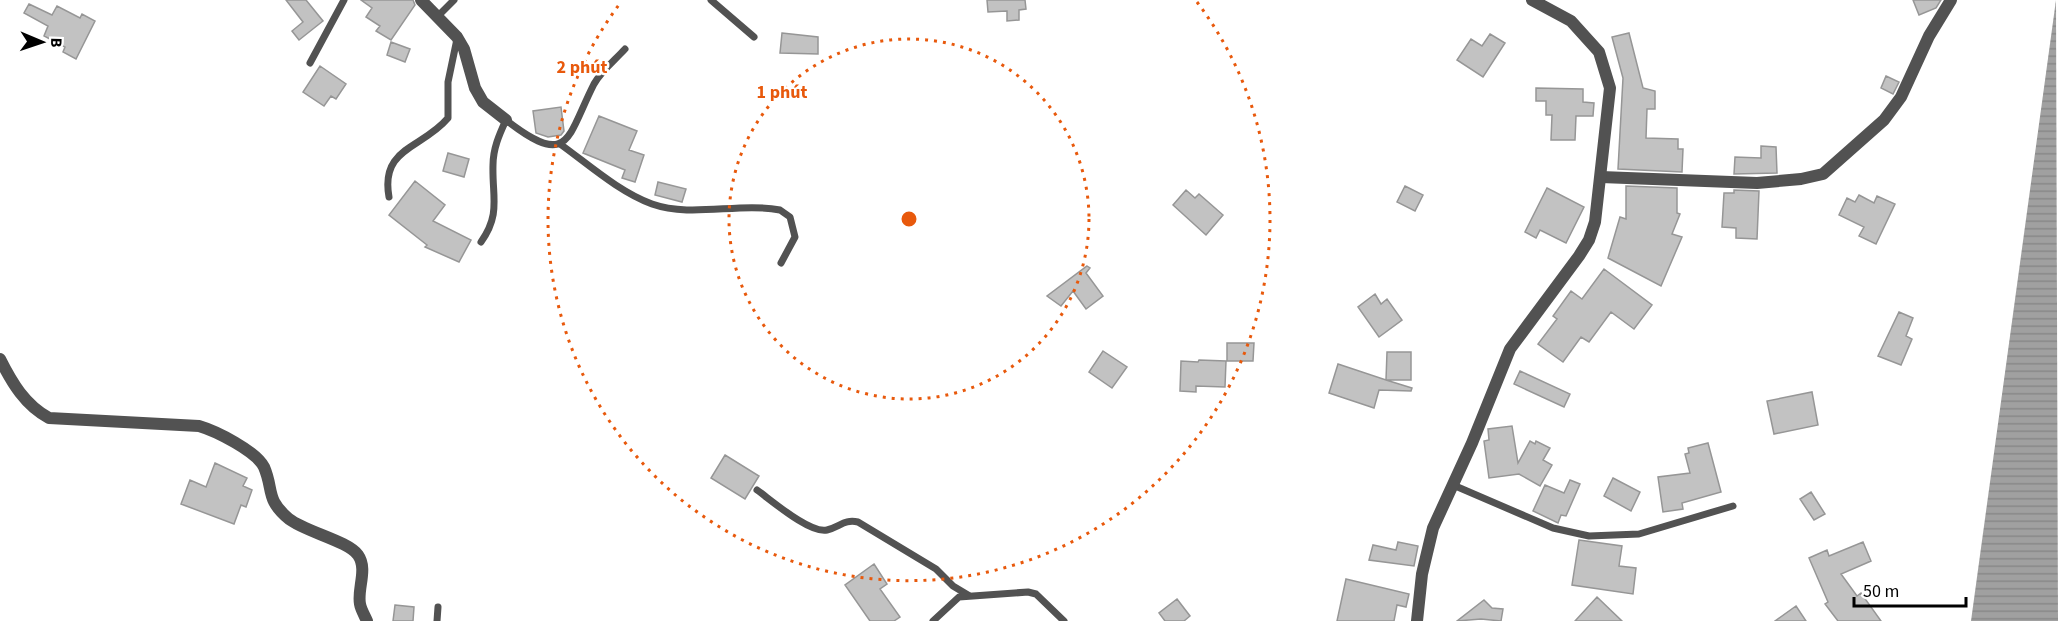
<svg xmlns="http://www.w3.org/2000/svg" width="2058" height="621" font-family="'Source Sans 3',sans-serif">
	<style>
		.water { fill: url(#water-rules) }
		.building { fill: #c2c2c2; stroke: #969696; stroke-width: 1.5 }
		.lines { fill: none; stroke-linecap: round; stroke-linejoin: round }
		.service { stroke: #525252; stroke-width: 7 }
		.minor { stroke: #525252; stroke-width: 12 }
		.tertiary { stroke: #525252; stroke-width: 12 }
		.ring { fill: none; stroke: #e8590c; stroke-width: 3; stroke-dasharray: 3 6 }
		.centre { fill: #e8590c; stroke: #fff; stroke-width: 3 }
		.ring-label { font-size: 18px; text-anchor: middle; font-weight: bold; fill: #e8590c; stroke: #fff; stroke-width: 5; stroke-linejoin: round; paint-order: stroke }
	</style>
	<defs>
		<pattern id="water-rules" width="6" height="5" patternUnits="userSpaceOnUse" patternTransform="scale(1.5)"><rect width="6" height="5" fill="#a0a0a0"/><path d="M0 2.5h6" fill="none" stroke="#888"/></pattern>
	</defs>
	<rect width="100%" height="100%" fill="#fff"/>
	<path class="water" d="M2056 0 2058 621H1971Z"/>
	<path class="building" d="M286 0H306L323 21 299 40 292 31 303 22Z
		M361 0H413L415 5 391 40 376 31 380 26 366 17 372 8Z
		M987 0H1025L1026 9 1019 10V20L1007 21V11L988 12Z
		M1913 0H1941L1936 8 1919 15Z
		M29 4 52 15 57 6 80 18 82 14 95 21 76 59 63 52 65 47 44 36 48 26 24 13Z
		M782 33 818 37V54L780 53Z
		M1629 33 1643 88 1655 91V109H1647L1646 138 1678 139V149H1683L1682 172 1618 169 1623 78 1612 37Z
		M1490 34 1505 43 1483 77 1457 60 1471 39 1482 46Z
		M391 42 410 49 405 62 387 55Z
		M320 66 346 84 336 99 331 96 324 106 303 92Z
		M1886 76 1899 82 1893 94 1881 88Z
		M1536 88 1583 89V102L1594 103 1593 116H1576L1575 140H1551L1552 115H1546V101H1536Z
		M561 107 564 131 561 135 548 137 536 133 533 111Z
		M599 116 637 131 629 150 644 155 635 182 622 178 625 170 583 153Z
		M1761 146 1776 147 1777 173 1734 174 1735 157 1761 158Z
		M448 153 469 159 464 177 443 171Z
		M415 181 445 205 433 221 471 240 459 262 425 247 427 245 389 215Z
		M658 182 686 189 682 202 655 195Z
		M1405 186 1423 195 1415 211 1397 202Z
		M1626 186 1677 188V213L1680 214 1672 234 1682 237 1661 286 1608 258 1620 217 1626 219Z
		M1547 188 1584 207 1566 243 1540 230 1536 238 1525 232Z
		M1186 190 1195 198 1199 194 1223 215 1206 235 1173 205Z
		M1734 190 1759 191 1757 239 1736 238V228L1722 227 1724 193H1734Z
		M1859 195 1874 203 1877 196 1895 204 1876 244 1859 236 1864 227 1839 215 1847 198 1855 202Z
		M1087 266 1090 268 1086 273 1103 296 1086 309 1073 291 1061 306 1047 296Z
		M1604 269 1652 305 1634 329 1611 312 1589 342 1581 337 1563 362 1538 344 1557 319 1553 316 1571 291 1582 299Z
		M1375 294 1381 304 1387 299 1402 320 1379 337 1358 307Z
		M1899 312 1913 318 1906 336 1912 339 1901 365 1878 356Z
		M1227 343H1254L1253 361H1227Z
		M1103 351 1127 367 1112 388 1089 372Z
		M1387 352H1411V380H1386L1412 388 1411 391 1379 390 1374 408 1329 393 1338 364 1386 380Z
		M1199 360 1226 361 1225 387 1196 386V392L1180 391 1181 361 1198 362Z
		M1520 371 1570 394 1564 407 1514 384Z
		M1812 392 1818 425 1774 434 1767 401Z
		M1512 426 1518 463 1530 441 1535 444 1536 441 1550 448 1543 460 1552 465 1540 486 1519 474 1489 478 1484 441 1489 440 1488 429Z
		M1708 443 1721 492 1682 503 1683 509 1663 512 1658 477 1690 473 1685 454 1689 453 1688 448Z
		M725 455 759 476 745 499 711 478Z
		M215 463 247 478 243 486 252 490 246 507 241 505 234 524 181 504 190 480 206 487Z
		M1613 478 1640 492 1631 511 1604 496Z
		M1570 480 1580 484 1566 516 1561 515 1558 523 1533 511 1545 485 1564 493Z
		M1811 492 1825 514 1814 520 1800 499Z
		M1579 540 1622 546 1619 566 1636 568 1633 594 1572 585Z
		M1398 542 1418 546 1414 566 1369 560 1373 545 1396 550Z
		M1863 542 1871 561 1841 574 1857 596 1861 593 1881 621H1838L1825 604 1828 602 1809 558 1827 550 1829 556Z
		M874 564 887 584 880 589 900 617 894 621H870L845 585Z
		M1346 579 1409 594 1406 607 1397 605 1394 621H1337Z
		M1597 597 1622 621H1575Z
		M1177 599 1190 616 1184 621H1165L1159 613Z
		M1484 600 1492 608 1503 609 1501 621 1481 619 1457 621Z
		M395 605 414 607 413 621H393Z
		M1796 606 1806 621H1775Z"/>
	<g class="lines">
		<path class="service" d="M711 0 754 37
			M438 16 454 0
			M310 63 344 0
			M560 144C588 164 619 192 652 204 692 218 739 202 780 210L790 217 795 237 781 263
			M389 197C380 147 422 149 448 118V82L457 39
			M481 242C501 214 492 197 493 165 493 149 499 135 506 120 570 170 567 137 594 84 601 71 615 60 625 49
			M1453 485 1553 528 1589 536 1639 534 1733 506
			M757 490C771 500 810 534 827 530 840 527 844 519 858 522L936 569 953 586 968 595
			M437 621 438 607
			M933 621 959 597 1028 592 1036 594 1064 621"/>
		<path class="minor" d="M421 0 457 37 464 49 475 88 483 102 506 120
			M1601 177 1757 183 1801 179 1823 174 1884 120 1901 97 1929 36 1951 0
			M0 359C12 383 25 405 49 418L199 426C216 431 256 451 264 467 274 490 265 499 289 519 306 532 348 541 358 555 368 569 357 589 360 604 361 610 365 616 367 621"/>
		<path class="tertiary" d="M1417 621 1422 574 1433 528 1472 443 1510 349 1579 256 1589 240 1595 222 1610 88 1599 52 1571 21 1532 0"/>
	</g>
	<g class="ring">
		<circle cx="909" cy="219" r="180"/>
		<path d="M1197 2A361 361 0 1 1 621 2"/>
	</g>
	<circle cx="909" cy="219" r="9" class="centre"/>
	<g class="ring-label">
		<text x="582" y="73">2 phút</text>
		<text x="782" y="98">1 phút</text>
	</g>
	<g transform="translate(42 42) rotate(92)" stroke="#ffffff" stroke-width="4.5" paint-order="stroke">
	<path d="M0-4.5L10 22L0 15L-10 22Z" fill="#000000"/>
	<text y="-9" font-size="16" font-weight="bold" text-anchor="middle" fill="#000000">B</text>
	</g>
	<path d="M1854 597v9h112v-9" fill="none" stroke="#000000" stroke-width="3"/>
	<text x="1863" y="597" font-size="18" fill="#000000" stroke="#ffffff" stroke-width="4.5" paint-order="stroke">50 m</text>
</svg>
